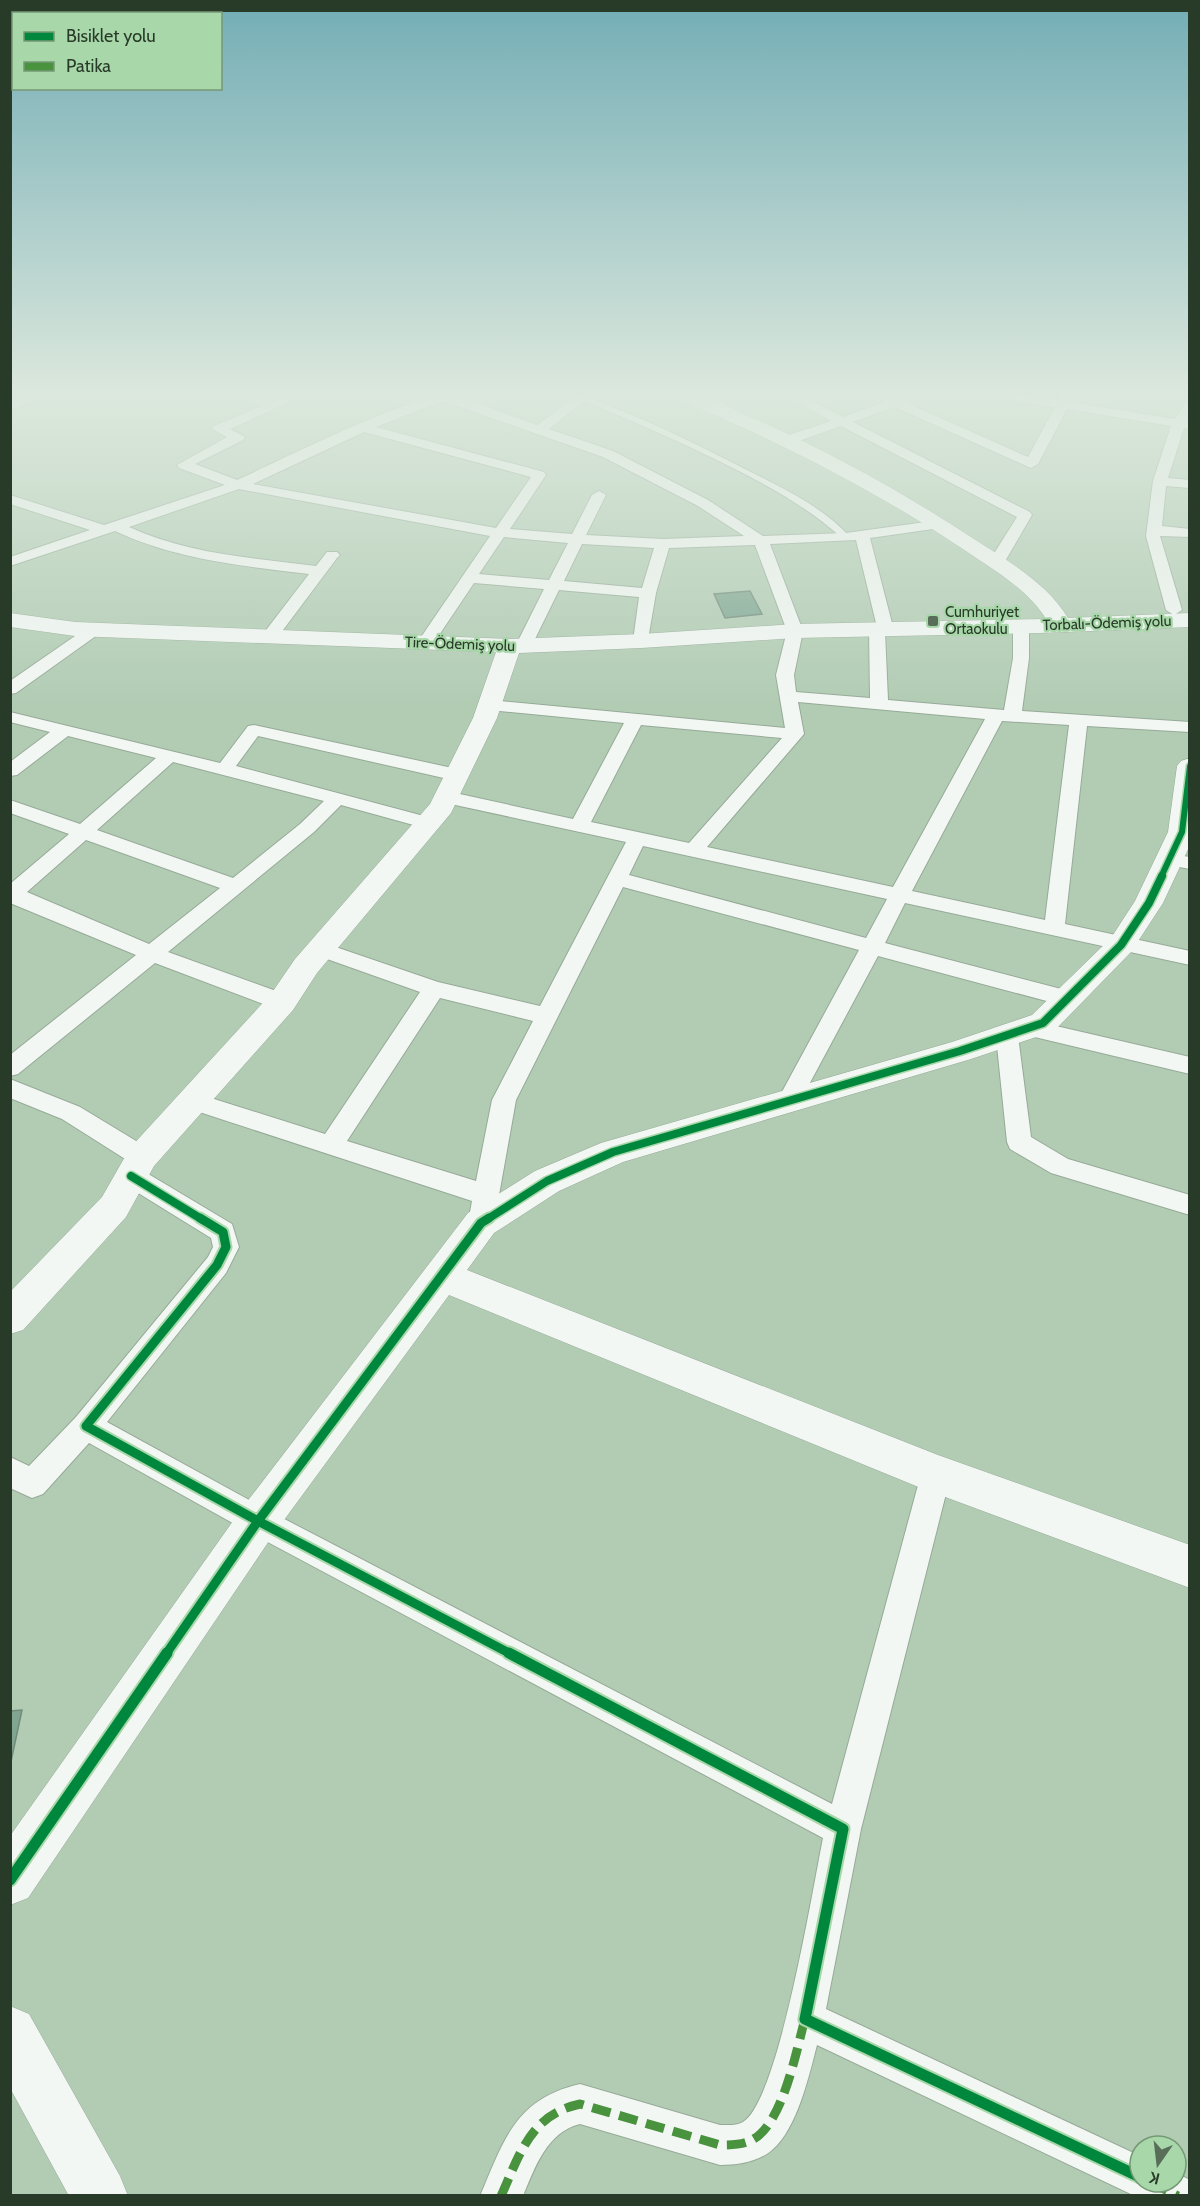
<svg xmlns="http://www.w3.org/2000/svg" width="1200" height="2206" font-family="Cabin,sans-serif">
	<style>
		.building { fill: #80a692; stroke: #728b7b; stroke-width: 1.5 }
		.lines { fill: none; stroke-linecap: round; stroke-linejoin: round }
		.lane-casing { stroke: #96aa97; stroke-width: 2 }
		.street-casing { stroke: #96aa97; stroke-width: 2 }
		.secondary-casing { stroke: #96aa97; stroke-width: 1 }
		.lane { fill: #f3f7f4; fill-rule: evenodd }
		.street { fill: #f3f7f4; fill-rule: evenodd }
		.secondary { fill: #f3f7f4; fill-rule: evenodd }
		.quiet { stroke: #4a933e; stroke-width: 9; stroke-dasharray: 19 9; stroke-linecap: butt }
		.cycleway-far3-casing { stroke: #a8d7a9; stroke-width: 9 }
		.cycleway-far2-casing { stroke: #a8d7a9; stroke-width: 11 }
		.cycleway-far1-casing { stroke: #a8d7a9; stroke-width: 13 }
		.cycleway-casing { stroke: #a8d7a9; stroke-width: 15 }
		.cycleway-far3 { stroke: #00873e; stroke-width: 6 }
		.cycleway-far2 { stroke: #00873e; stroke-width: 8 }
		.cycleway-far1 { stroke: #00873e; stroke-width: 9 }
		.cycleway { stroke: #00873e; stroke-width: 11 }
		.poi-dot { fill: #586e59; stroke: #a8d7a9; stroke-width: 2 }
		.labels { text-anchor: middle; dominant-baseline: central; stroke-width: 4.5; stroke-linejoin: round; paint-order: stroke }
		.far-poi-label { font-size: 15px; fill: #283b28; stroke: #a8d7a9; text-anchor: start }
		.far-street-label { font-size: 15px; fill: #283b28; stroke: #a8d7a9 }
	</style>
	<rect width="100%" height="100%" fill="#b2ccb4"/>
	<path class="building" d="M750 591 762 614 725 618 714 594Z
		M22 1710 10 1766V1711Z"/>
	<g class="lines">
		<defs>
			<path id="lane" d="M581 396C635 413 687 440 737 465 776 485 820 504 850 537L843 539C810 509 774 489 735 469 684 443 632 421 579 399V397Z"/>
			<path id="street" d="M27 395H43L10 411V402Z
				M240 395H257L273 401 288 395H305L230 429 245 437 243 440 195 464 237 480C275 463 424 388 452 395 474 400 511 416 537 425L578 395H592L549 429 613 451 708 500 763 536 846 533 940 520 945 521 947 524 940 528 870 538 893 627 885 632 888 700 1004 710 1013 658V626L1021 621 1029 626V658L1022 711 1190 722V732L1087 726 1065 924 1190 951V965L905 903 885 943 1069 991 1077 993 1080 999 1077 1005 1069 1007 878 956 797 1107 789 1110 781 1107 777 1101 859 950 623 887 516 1100 494 1223 490 1230 481 1234 472 1230 468 1223 472 1201 184 1107 180 1101 184 1095 192 1092 325 1134 420 992 313 954 310 949 313 944 321 942 438 982 540 1006 626 842 446 803 439 801 436 797 439 793 446 791 573 819 624 723 489 710 483 709 480 705 483 701 489 700 785 728 776 675 787 631 755 545 669 548 656 593 647 645 641 646 633 641 639 597 559 590 532 645 524 650 516 645 544 589 474 583 431 647 425 648 417 643 490 536 239 489 129 527C188 554 252 558 316 566L327 552H337L340 555 337 558 274 642H262L260 638 309 574C243 566 177 560 115 531L10 566V557L90 530 10 504V495L104 525 225 485 179 468 177 465 227 437 212 429 214 426 262 406ZM443 401 603 457 698 506 744 536 663 539 586 535 606 495 599 491 592 495 572 534 510 529 546 475 544 472 376 427ZM364 432 531 477 496 528 253 484ZM504 537 568 543 549 580 479 574ZM856 540 876 623 869 628 870 698 796 692 794 675 803 631 770 544ZM582 544 654 548 642 588 564 581ZM798 702 985 719 893 887 707 847 804 734ZM1002 721 1069 725 1045 920 912 891ZM641 725 782 738 689 843 591 822ZM643 846 887 899 866 938 629 875ZM440 998 533 1021 492 1100 476 1181 347 1141Z
				M785 395H800L843 417 884 402 873 395 907 397 909 400 907 403 1028 457 1055 407 1005 399 999 395H1028L1058 400 1059 395H1071L1070 402 1175 419 1185 403 1190 402 1187 421H1190V429L1184 428 1168 478 1190 480V488L1166 486 1162 526 1190 529V537L1160 536 1182 610 1174 615 1166 610 1146 536 1153 481 1171 426 1067 409 1038 464 1031 468 895 407 853 422 1030 512 1032 515 1004 563 996 568 988 563 1017 517 841 426 793 443H783L781 440 783 437 831 421Z
				M94 625 100 627 102 630 100 633 16 693 10 694V681L88 627Z
				M10 712 220 763 248 726 254 725 457 769 464 771 466 775 464 779 457 781 258 736 236 766 435 819 438 823 435 827 428 829 341 805 314 832 168 952 290 996 293 1002 290 1008 282 1010 274 1008 155 963 18 1074 10 1076V1055L136 955 10 903V884L69 834 10 813V800L80 824 156 758 68 736 17 775 10 776V762L50 732 10 722ZM173 762 324 801 300 824 233 878 97 830ZM86 840 220 888 149 944 27 892Z
				M1170 854 1190 857V869L1163 864 1160 860 1163 856Z
				M1030 1020 1190 1057V1074L1022 1034 1019 1028 1022 1022Z
				M1007 1028 1015 1030 1018 1036 1031 1137 1068 1159 1190 1195V1215L1051 1173 1010 1149 1007 1142 996 1036 999 1030Z
				M10 1079 80 1107 151 1150 154 1157 151 1164 142 1167 133 1164 62 1119 10 1098Z
				M131 1166 140 1169 232 1224 239 1247 226 1273 107 1422 269 1511 832 1804 921 1474 925 1464 936 1460 947 1464 951 1474 861 1829 826 2009 1140 2156V2182H1176V2173L1190 2180V2196H1135L817 2045C809 2076 797 2129 772 2150 758 2162 738 2165 720 2165L580 2124C547 2132 535 2167 523 2196H480C504 2140 515 2099 580 2084L720 2125C727 2125 737 2126 743 2122 779 2100 813 1887 823 1838L247 1531 89 1443 43 1494 32 1498 10 1488V1457L29 1466 76 1417 208 1257 213 1247 211 1238 122 1183 118 1176 122 1169Z"/>
			<path id="secondary" d="M675 395C682 395 691 394 698 395 716 398 736 411 753 418 830 452 904 493 974 539 1008 561 1047 583 1068 618L1190 613V627L1039 633 795 638 641 648 519 653 497 718 451 813 317 973 293 1010 154 1166 126 1217 23 1330 10 1334V1292L102 1197 130 1148 271 994 295 959 430 804 473 718 496 652 75 636 10 627V613L75 622 510 639 641 634 795 624 1046 619C1028 589 992 569 963 549 873 489 778 441 678 399Z
				M1190 758V845L1163 903 1131 952 1054 1031 971 1059 623 1162 559 1191 494 1233 467 1270 938 1455 1190 1545V1588L921 1488 449 1295 273 1535 28 1898 10 1905V1836L243 1507 468 1213 535 1171 601 1143 952 1042 1032 1015 1111 938 1135 901 1168 832 1177 766 1181 761Z
				M10 2006 29 2014 120 2176 128 2196H69L10 2088Z"/>
		</defs>
		<use href="#lane" class="lane-casing"/>
		<use href="#street" class="street-casing"/>
		<use href="#secondary" class="secondary-casing"/>
		<use href="#lane" class="lane"/>
		<use href="#street" class="street"/>
		<use href="#secondary" class="secondary"/>
		<path class="quiet" d="M1150 2182 1178 2196
			M501 2196C520 2154 530 2115 580 2104L720 2145C731 2145 742 2145 752 2140 783 2124 796 2051 805 2019"/>
		<defs>
			<path id="cycleway-far3" d="M1161 877 1182 832 1190 766"/>
			<path id="cycleway-far2" d="M131 1176 203 1220
				M486 1220 547 1181 613 1152 960 1051 1043 1023 1121 945 1149 903 1162 876"/>
			<path id="cycleway-far1" d="M200 1218 223 1232 226 1247 217 1265 86 1426 258 1521 511 1654
				M166 1654 258 1521 481 1223 489 1218"/>
			<path id="cycleway" d="M509 1653 843 1829 805 2019 1140 2177
				M10 1880 167 1653"/>
		</defs>
		<use href="#cycleway-far3" class="cycleway-far3-casing"/>
		<use href="#cycleway-far2" class="cycleway-far2-casing"/>
		<use href="#cycleway-far1" class="cycleway-far1-casing"/>
		<use href="#cycleway" class="cycleway-casing"/>
		<use href="#cycleway-far3" class="cycleway-far3"/>
		<use href="#cycleway-far2" class="cycleway-far2"/>
		<use href="#cycleway-far1" class="cycleway-far1"/>
		<use href="#cycleway" class="cycleway"/>
	</g>
	<linearGradient id="sky" x2="0" y2="1"><stop stop-color="#73adb5"/><stop offset="0.56" stop-color="#dce8dd"/><stop offset="1" stop-color="#dce8dd" stop-opacity="0"/></linearGradient>
	<rect width="1200" height="704" fill="url(#sky)"/>
	<rect class="poi-dot" x="927" y="615" width="12" height="12" rx="3"/>
	<g class="labels">
		<g class="far-poi-label">
			<text x="945" y="612">Cumhuriyet<tspan x="945" dy="17">Ortaokulu</tspan></text>
		</g>
		<g class="far-street-label">
			<text transform="translate(1107 623) rotate(-2)">Torbalı-Ödemiş yolu</text>
			<text transform="translate(460 644) rotate(2)">Tire-Ödemiş yolu</text>
		</g>
	</g>
	<rect width="1200" height="2206" fill="none" stroke="#283b28" stroke-width="24"/>
	<rect x="12" y="12" width="210" height="78" fill="#a8d7a9" stroke="#759975" stroke-width="1.5"/>
	<rect x="24" y="32" width="30" height="9" fill="#00873e" stroke="#759975" stroke-width="1.5"/>
	<text x="66" y="42" font-size="18" fill="#283b28">Bisiklet yolu</text>
	<rect x="24" y="62" width="30" height="9" fill="#4a933e" stroke="#759975" stroke-width="1.5"/>
	<text x="66" y="72" font-size="18" fill="#283b28">Patika</text>
	<g transform="translate(1158 2164) rotate(194)"><circle r="28" fill="#a8d7a9" stroke="#759975" stroke-width="1.5"/>
	<path d="M0-4.5L10 22L0 15L-10 22Z" fill="#586e59"/>
	<text y="-9" font-size="16" font-weight="bold" text-anchor="middle" fill="#283b28">K</text>
	</g>
</svg>
